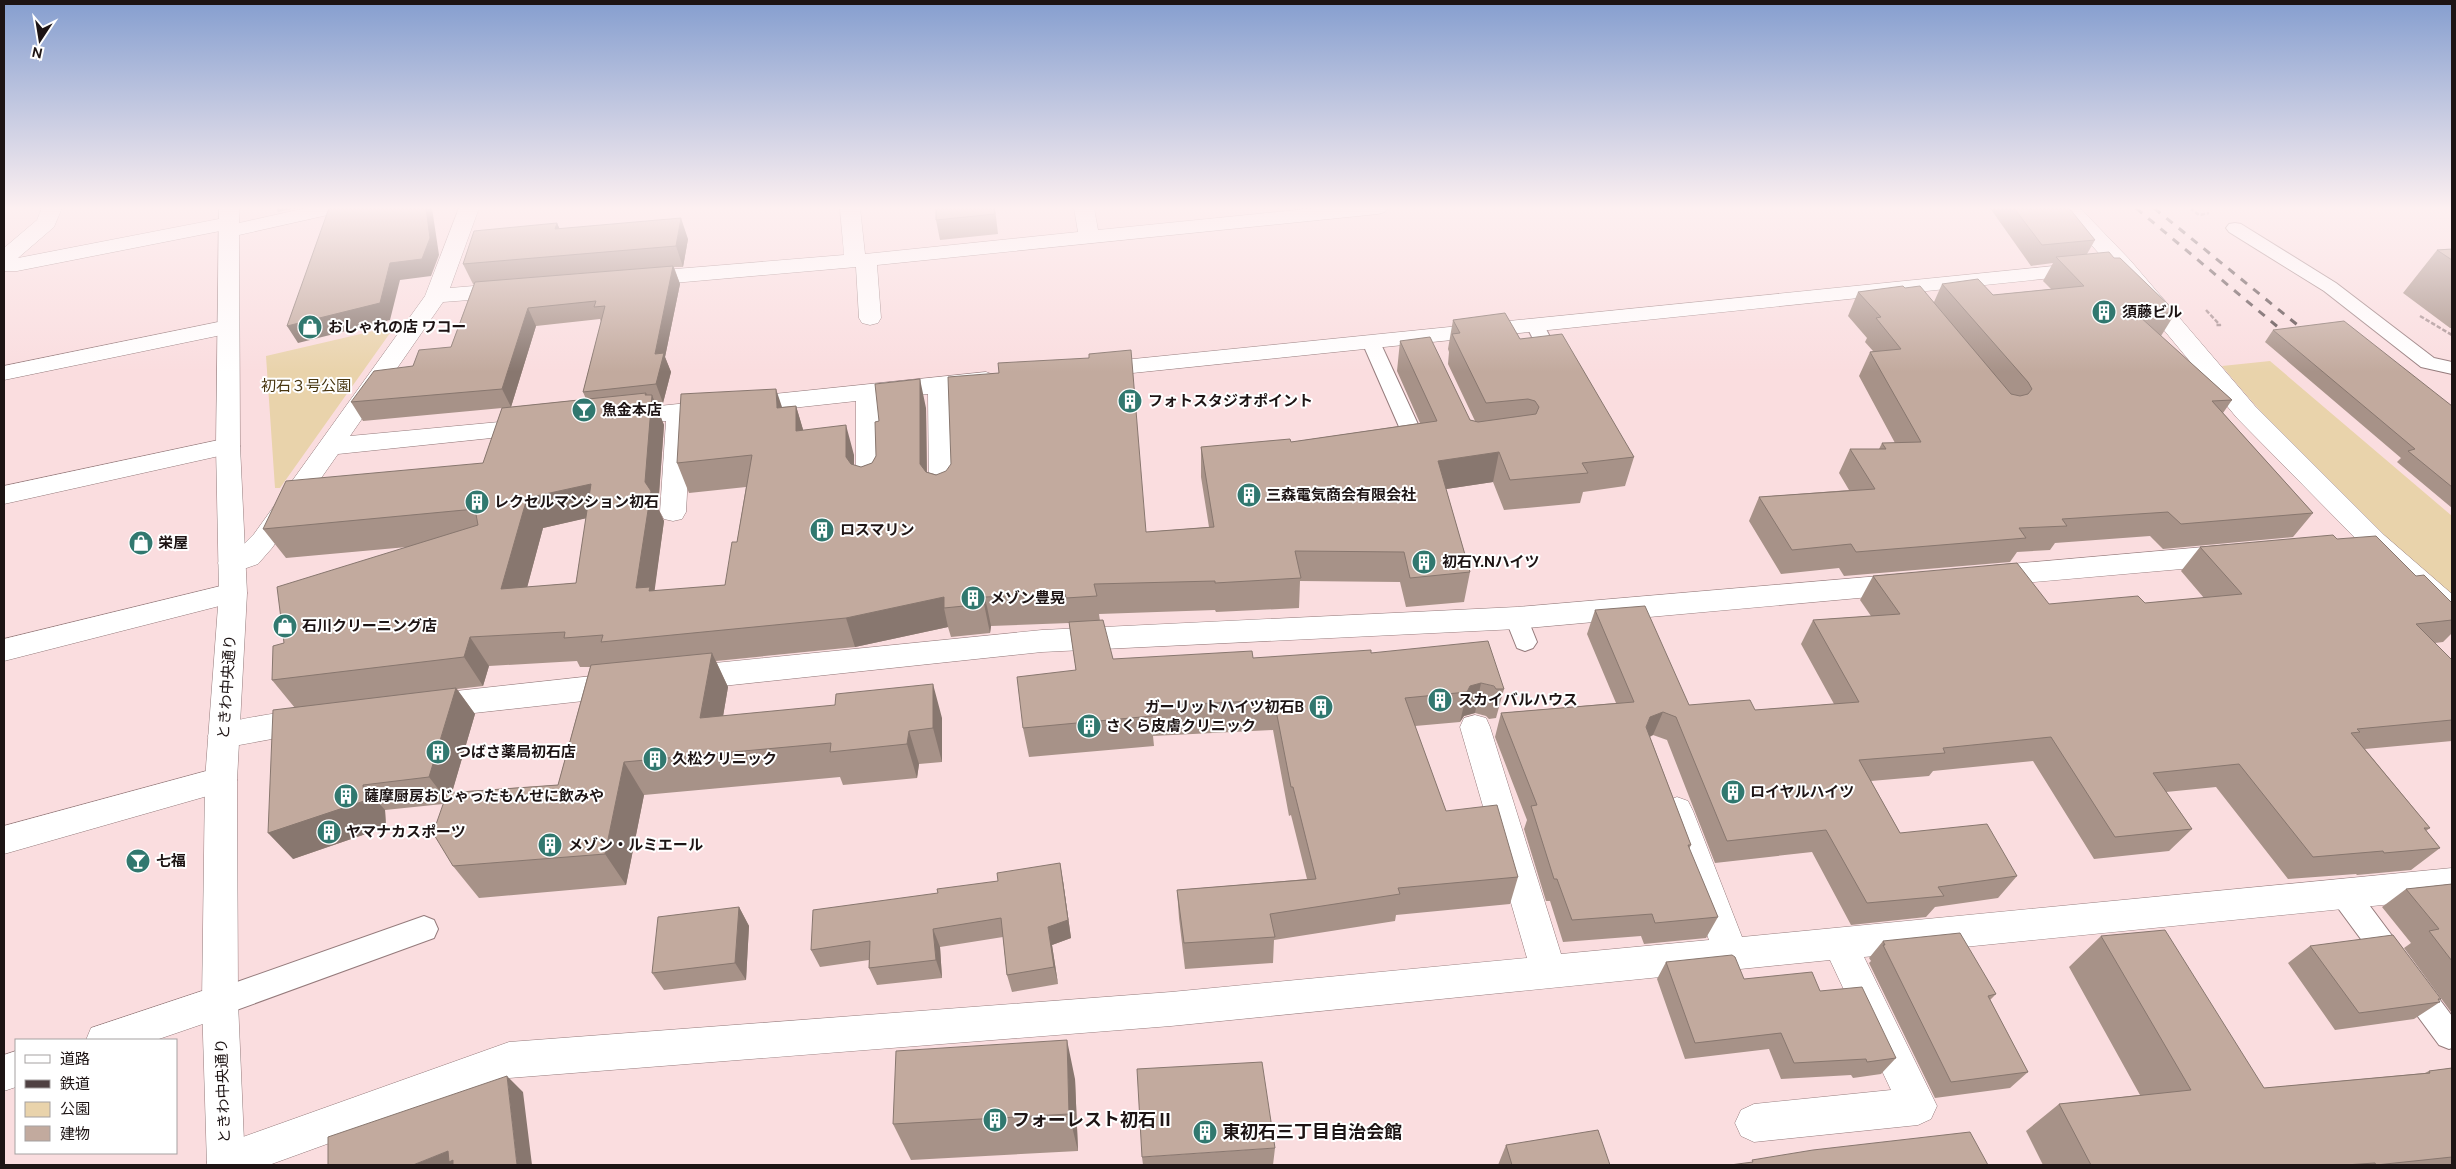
<svg xmlns="http://www.w3.org/2000/svg" width="2456" height="1169" font-family="'DM Sans','Noto Sans JP',sans-serif">
	<style>
		.green { fill: #e9d3ab }
		.lines { fill: none; stroke-linecap: round; stroke-linejoin: round }
		.service-casing { stroke: #957b7c; stroke-width: 2 }
		.minor-casing { stroke: #957b7c; stroke-width: 1 }
		.tertiary-casing { stroke: #957b7c; stroke-width: 1 }
		.path { stroke: #a79192; stroke-width: 2.5; stroke-dasharray: 4.5 2; stroke-linecap: butt }
		.service { fill: #fff; fill-rule: evenodd }
		.minor { fill: #fff; fill-rule: evenodd }
		.tertiary { fill: #fff; fill-rule: evenodd }
		.rail { stroke: #4f4142; stroke-width: 3; stroke-dasharray: 8 8; stroke-linecap: butt }
		.wall { fill: #a79288; fill-rule: evenodd }
		.shaded-wall { fill: #88776f }
		.building { fill: #c2aa9e; stroke: #88776f; fill-rule: evenodd }
		.labels { text-anchor: middle; dominant-baseline: central; stroke-width: 4; stroke-linejoin: round; paint-order: stroke }
		.poi-label { font-size: 15px; font-weight: bold; fill: #1d1414; stroke: #fff; text-anchor: start }
		.park-label { font-size: 15px; fill: #47350f; stroke: #fff }
		.street-label { font-size: 15px; fill: #1d1414; stroke: #fff }
		.near-poi-label { font-size: 18px; font-weight: bold; fill: #1d1414; stroke: #fff; text-anchor: start }
	</style>
	<rect width="100%" height="100%" fill="#fadddf"/>
	<path class="green" d="M395 326 280 488H275L266 356Z
		M2270 361 2452 516V597C2371 525 2290 450 2222 366Z"/>
	<g class="lines">
		<defs>
			<path id="service" d="M2235 223 2241 224 2336 283 2434 358 2452 362V374L2421 367 2324 291 2229 232 2226 228 2229 224Z
				M1535 319 1542 321 1550 337 1548 341H1534L1526 325 1528 321Z
				M1371 336 1378 338 1380 342 1422 433 1419 438 1398 443 1391 441 1388 436 1391 431 1400 429 1362 342 1364 338Z
				M1517 609 1525 612 1537 642 1533 648 1525 651 1517 648 1505 618 1509 612Z
				M2345 883 2355 886 2452 1016V1048L2449 1049 2439 1045 2335 904 2331 895 2335 886Z
				M424 916 434 920 438 929 434 938 220 1016 210 1012 206 1002 210 992 220 988Z"/>
			<path id="minor" d="M42 208H62L54 227 18 258 229 217 236 219 239 223 306 208H344L341 212 230 237 223 235 220 231 17 271H4V248L37 220Z
				M459 208H479L450 288 509 283 517 285 520 290 517 295 509 297 443 302 350 436 531 419 540 421 543 427 540 433 338 454 272 548 258 564 232 573 222 570 218 563 222 556 238 550 254 534 425 296Z
				M840 208H860L865 254 1078 232 1074 208H1094L1098 230 1316 208H1388L1385 212 1378 214 877 265 881 318 878 323 870 325 862 323 859 318 856 267 639 286 631 284 628 279 631 274 639 272 844 255Z
				M2058 208H2080L2130 260 2255 406 2384 535 2452 594V620L2442 617 2366 549 2237 418 2114 270Z
				M2083 263 2091 264 2094 269 2091 274 1094 377 1086 375 1082 370 1086 365 1094 363Z
				M228 320 236 322 239 327 236 332 4 380V366Z
				M986 372 994 375 998 380 994 385 952 391 955 494 951 500 942 503 933 500 929 494 928 394 880 399 882 486 878 492 869 495 860 492 856 486V401L691 419 686 512 682 519 673 521 664 519 660 512 666 421 621 426 612 424 609 418 612 412 621 410Z
				M228 438 237 440 240 446 237 452 4 504V486Z
				M2227 545 2237 548 2240 555 2237 562 2227 565 1988 586 1978 583 1974 576 1978 569 1988 566Z
				M1903 574 1913 577 1917 584 1913 591 1903 594 1517 629 1042 652 685 690 675 686 670 678 675 670 685 666 1042 630 1517 607Z
				M233 583 243 586 247 593 243 600 4 661V639Z
				M620 673 630 677 635 685 630 693 620 697 429 718 418 714 414 706 418 698 429 694Z
				M310 709 321 712 325 721 321 730 223 748 212 745 208 736 212 727C244 717 277 713 310 709Z
				M1475 715 1486 718 1490 727 1561 954 1709 940 1661 811 1666 801 1677 797 1688 801 1693 811 1742 937 2452 868V898L1864 957 1937 1106 1931 1119 1918 1125 1754 1142 1741 1136 1735 1123 1741 1110 1754 1104 1891 1090 1830 960 1171 1026 509 1078 269 1165H208L207 1162 213 1149 226 1143 509 1042 1171 992 1527 958 1460 727 1464 718Z
				M221 767 232 771 237 780 232 789 4 854V826Z
				M220 985 232 990 238 1002 232 1014 156 1040H86L91 1028Z
				M16 1051V1087L4 1091V1055Z"/>
			<path id="tertiary" d="M219 208H239L240 446 247 593 237 780 238 1002 245 1165H207L202 1002 205 780 219 593 216 446Z"/>
		</defs>
		<use href="#service" class="service-casing"/>
		<use href="#minor" class="minor-casing"/>
		<use href="#tertiary" class="tertiary-casing"/>
		<path class="path" d="M2190 208 2199 215 2209 213
			M2206 310 2220 325H2215
			M2420 316 2452 335"/>
		<use href="#service" class="service"/>
		<use href="#minor" class="minor"/>
		<use href="#tertiary" class="tertiary"/>
		<path class="rail" d="M2136 208 2291 338
			M2154 208 2311 336"/>
	</g>
	<path class="wall" d="M995 208 998 234 940 240 936 220Z
		M1990 208H2069L2095 240 2087 254 2114 258 2176 312 2161 336 2232 400 2223 413 2313 513 2293 537 2163 549 2150 536 2055 543 2050 550 2017 552 2010 562 1844 576 1839 568 1781 574 1749 521 1759 497 1849 490 1839 473 1850 449H1879L1882 443H1895L1859 376 1870 352 1873 351 1865 342 1867 338 1848 316 1858 292 1905 288 1934 302 1942 284 1993 295 2051 289 2043 281 2053 263 2031 266Z
		M557 223 559 229 688 239 683 267H674L680 284 665 357 671 372 663 403 655 404 664 425 658 508 664 521 654 591 725 585 737 542 746 487 689 493 677 463 782 407 796 406 803 430 854 455V465L861 467 872 463 876 456 879 421 926 408 927 472 1146 532 1209 527 1201 477V447L1291 442 1420 423 1397 371 1400 341 1470 420 1475 421 1448 364 1449 352 1448 349 1453 320 1520 339 1634 457 1625 486 1583 492 1580 503 1504 510 1493 482 1446 489 1470 572 1464 602 1406 607 1400 582 1300 581 1299 608 1216 612 1215 610 1099 614 1100 621 1113 659 1253 658 1371 653 1504 689 1496 718 1489 719 1486 716 1475 713 1464 716 1460 722 1415 726 1446 811 1518 877 1510 904 1396 915 1395 921 1274 940 1273 963 1185 969 1179 918 1177 890 1307 879 1291 815 1289 816 1273 730 1153 736 1154 746 1029 757 1023 728 1076 670 1069 623 991 626 990 633 951 637 948 627 855 647 716 661 728 687 723 716 942 718V762L919 764 917 778 843 785 840 777 644 795 626 885 479 898 453 866 443 804 385 810 386 827 293 859 295 708 272 680 284 643 407 547 286 558 263 529 483 463 502 408 363 421 351 402 413 366 451 347 474 284H473L463 264ZM600 319 601 322 583 392 586 399 511 407 536 326ZM586 518 576 583 527 587 543 528ZM577 661 580 667H590L558 785 452 792 475 714 457 689 483 686 489 666Z
		M2452 249V328H2450L2403 293 2437 250Z
		M2273 330 2452 406V508L2397 462 2401 458 2265 342Z
		M2337 539 2416 576 2452 603V633L2443 642 2435 643 2452 660V741L2365 749 2430 828 2426 831 2440 848 2411 870 2357 875 2356 874 2288 879 2216 787 2166 792 2192 829 2169 851 2094 859 2033 761 1933 771 1929 776 1871 781 1900 833 2017 876 1998 898 1935 907 1926 917 1851 925 1812 852 1715 863 1667 740 1653 735 1650 737 1691 845 1689 849 1718 917 1706 938 1644 944 1641 936 1563 942 1550 901H1546L1524 829 1527 820 1495 737 1501 713 1616 703 1587 634 1595 610 1689 705 1755 710 1834 704 1801 644 1813 620 1871 616 1860 600 1873 576 2049 604 2145 603 2204 598 2181 571 2200 547Z
		M1063 881 1071 938 1052 945 1058 984 1012 992 1007 975 1003 937 940 947 942 978 877 985 869 968V960L820 967 811 950Z
		M2452 884V1012H2451L2404 948 2411 943 2382 907 2406 889Z
		M739 907 749 926 746 980 664 990 652 973Z
		M2101 936 2264 1088 2425 1073 2429 1071 2452 1068V1165H2043L2026 1131 2059 1104 2140 1095 2069 967Z
		M1883 941 1996 994 1990 1000 2028 1072 2010 1088 1935 1098 1869 963 1871 961 1869 958Z
		M2310 946 2441 999 2439 1000 2440 1002 2414 1019 2335 1030 2288 963Z
		M1666 962 1744 979 1820 991 1896 1058 1881 1074 1853 1078 1851 1075 1781 1079 1769 1049 1685 1059 1657 979Z
		M1075 1079 1078 1151 911 1160 893 1124Z
		M1506 1145 1610 1165H1498Z
		M1275 1148 1273 1165H1143L1142 1157Z"/>
	<path class="shaded-wall" d="M276 208H297L278 212Z
		M426 208H432L439 255 431 276 400 280 390 320 298 343 287 326 390 263Z
		M681 218 688 239 683 267 676 246Z
		M557 223 566 243 555 229Z
		M673 266 680 284 665 357 671 372 663 403 656 384 655 354Z
		M528 308 536 326 511 407 502 389Z
		M920 379 926 408 927 494 920 464Z
		M776 389 786 419 777 408Z
		M646 393 651 405 652 395 664 425 658 508 664 521 654 595 636 588 645 482Z
		M796 406 805 436 796 431Z
		M846 425 854 455V487L846 457Z
		M1499 452 1493 482 1433 491 1438 461Z
		M591 484 605 514 543 528 519 618 501 589 527 498Z
		M944 597V608L948 627 855 647 846 618Z
		M985 597 991 626 990 633 984 604Z
		M470 637 489 666 483 686 464 657Z
		M712 653 728 687 717 752 700 718Z
		M1481 683 1475 713 1464 716 1460 722 1467 692 1470 686Z
		M933 684 942 718V762L933 728Z
		M456 688 475 714 449 803 429 777Z
		M1663 712 1653 735 1641 740 1650 717Z
		M909 731 919 764 917 778 907 744Z
		M624 762 644 795 626 885 605 854Z
		M363 785 385 810 386 827 293 859 268 833Z
		M1060 863 1063 881 1071 938 1052 945 1058 984 1054 967 1048 927Z
		M739 907 749 926 746 980 735 963Z
		M933 929 940 947 942 978 936 960Z
		M1067 1040 1075 1079 1078 1151 1069 1114Z
		M507 1076 523 1092 532 1165H517Z
		M448 1151 465 1165H413Z"/>
	<path class="building" d="M329 208H426L430 238 422 259 390 263 380 303 287 326Z
		M936 208H994L995 214 936 220Z
		M2014 208H2069L2095 240 2042 245Z
		M681 218 676 246 463 264 474 231 557 223 555 229Z
		M2452 249V260L2437 250Z
		M2109 252 2114 258H2120L2176 312 2139 316 2232 400 2212 401 2313 513 2181 524 2168 512 2062 519 2067 526 2019 528 2026 538 1856 552 1851 544 1792 550 1759 497 1875 489 1850 449H1886L1882 443 1921 442 1870 352 1901 349 1876 318 1881 317 1858 292 1903 286 1905 288 1920 286 2011 394 2020 396 2028 394 2032 389 2028 382 1942 284 1978 279 1993 295 2084 286 2056 257Z
		M673 266 655 354 664 353 656 384 583 392 605 306 594 307 596 301 528 308 502 389 351 402 374 371 413 366 419 350 451 347 475 282Z
		M1505 313 1520 339 1562 334 1634 457 1582 463 1588 473 1510 480 1499 452 1438 461 1470 572 1410 578 1404 552 1295 551 1301 578 1215 583V581L1094 584 1097 596 1066 598 1065 594 985 597 984 604 944 608V597L846 618 601 642 603 635 564 638 565 632 470 637 464 657 272 680 273 646 284 643 277 587 478 525 475 509 263 529 286 481 483 463 502 408 646 393 645 395H652L645 482 651 491 636 588 650 587 649 591 725 585 732 542H737L752 455 677 463 681 394 776 389 777 408 796 406V431L846 425V457L851 464 861 467 872 463 876 456 875 422 879 421 875 384 920 379V464L926 472 936 475 946 471 951 464 948 377 999 373 998 363 1089 358V354L1131 350 1146 532 1214 527 1201 447 1290 439 1291 442 1437 421 1400 341 1430 337 1470 420 1478 422 1536 414 1539 407 1535 401 1528 399 1486 403 1452 334 1460 333 1453 320ZM591 484 576 583 501 589 527 498Z
		M2344 321 2452 406V487L2408 451 2415 449 2273 330Z
		M2333 535 2337 539 2376 536 2416 576 2424 575 2452 603V620L2416 624 2452 660V720L2357 729 2360 732 2351 733 2430 828H2424L2440 848 2384 853 2383 851 2313 857 2239 764 2153 773 2192 829 2115 837 2051 737 1943 748 1945 753 1859 760 1900 833 1987 824 2017 876 1938 887 1944 896 1867 903 1826 830 1727 841 1676 717 1663 712 1650 717 1646 727 1691 845H1688L1718 917 1655 923 1652 914 1572 920 1557 879H1554L1531 806 1537 805 1501 713 1634 702 1595 610 1645 606 1689 705 1750 700 1755 710 1859 702 1813 620 1900 614 1873 576 2017 563 2049 604 2138 596 2145 603 2242 594 2200 547Z
		M1103 620 1113 659 1252 651 1253 658 1371 650V653L1488 641 1504 689H1496L1494 686 1481 683 1470 686 1467 692 1405 698 1446 811 1497 805 1518 877 1398 888 1400 894 1270 914 1275 937 1184 943 1177 890 1316 879 1293 787H1291L1274 700 1151 706 1152 716 1023 728 1017 677 1076 670 1069 622Z
		M712 653 700 718 835 705 836 694 933 684V728L909 731 907 744 830 752 831 743 624 762 605 854 453 866 433 833 447 793 558 785 591 665Z
		M456 688 429 777 363 785 364 801 268 833 273 710Z
		M1060 863 1068 920 1048 927 1054 967 1007 975 1001 918 933 929 936 960 869 968 870 941 811 950 813 910 938 893 937 889 998 881 997 873Z
		M2452 884V961L2429 931 2439 929 2406 889Z
		M739 907 735 963 652 973 658 917Z
		M2165 930 2264 1088 2430 1073 2429 1071 2452 1068V1157L2376 1165 2375 1163 2345 1165H2091L2059 1104 2191 1090 2101 936Z
		M1960 933 1996 994 1988 996 2028 1072 1951 1082 1883 945H1885L1883 941Z
		M2393 935 2441 999H2438L2440 1002 2359 1013 2310 946Z
		M1732 955 1735 957 1744 979 1812 972 1820 991 1862 987 1896 1058 1867 1062 1866 1059 1794 1063 1781 1033 1695 1043 1666 962Z
		M1067 1040 1069 1114 893 1124 896 1051Z
		M1262 1062 1275 1148 1142 1157 1137 1069Z
		M507 1076 517 1165H453V1160L449 1162 448 1151 413 1165H328V1137Z
		M1598 1130 1610 1165H1512L1506 1145Z
		M1970 1132 1988 1165H1730L1753 1162 1752 1160 1813 1150Z"/>
	<linearGradient id="sky" x2="0" y2="1"><stop stop-color="#859ecf"/><stop offset="0.56" stop-color="#fdf0f1"/><stop offset="1" stop-color="#fdf0f1" stop-opacity="0"/></linearGradient>
	<rect width="2456" height="372" fill="url(#sky)"/>
	<defs>
		<symbol id="building-disc" viewBox="-11 -11 22 22"><circle r="9.5" fill="#31786f" stroke="#fff"/><path d="M-4-6H4V6H1V3H-1V6H-4ZM-2.5-4.3h1.7v1.8h-1.7ZM.8-4.3h1.7v1.8H.8ZM-2.5-1h1.7V.8h-1.7ZM.8-1h1.7V.8H.8Z" fill="#fff"/></symbol>
		<symbol id="shop-disc" viewBox="-11 -11 22 22"><circle r="9.5" fill="#31786f" stroke="#fff"/><path d="M-5-2.5h2.3a2.7 3.5 0 0 1 5.4 0H5L5.5 6h-11ZM-1.5-2.5h3a1.5 2.3 0 0 0-3 0Z" fill="#fff"/></symbol>
		<symbol id="bar-disc" viewBox="-11 -11 22 22"><circle r="9.5" fill="#31786f" stroke="#fff"/><path d="M-6-5H6L.8 .8V4.5H3.5V6h-7V4.5H-.8V.8Z" fill="#fff"/></symbol>
	</defs>
	<g fill-rule="evenodd">
		<use href="#building-disc" x="2090" y="298" width="28" height="28"/>
		<use href="#shop-disc" x="296" y="313" width="28" height="28"/>
		<use href="#building-disc" x="1116" y="387" width="28" height="28"/>
		<use href="#bar-disc" x="570" y="396" width="28" height="28"/>
		<use href="#building-disc" x="1235" y="481" width="28" height="28"/>
		<use href="#building-disc" x="463" y="488" width="28" height="28"/>
		<use href="#building-disc" x="808" y="516" width="28" height="28"/>
		<use href="#shop-disc" x="127" y="529" width="28" height="28"/>
		<use href="#building-disc" x="1410" y="548" width="28" height="28"/>
		<use href="#building-disc" x="959" y="584" width="28" height="28"/>
		<use href="#shop-disc" x="271" y="612" width="28" height="28"/>
		<use href="#building-disc" x="1426" y="686" width="28" height="28"/>
		<use href="#building-disc" x="1307" y="693" width="28" height="28"/>
		<use href="#building-disc" x="1075" y="712" width="28" height="28"/>
		<use href="#building-disc" x="424" y="738" width="28" height="28"/>
		<use href="#building-disc" x="641" y="745" width="28" height="28"/>
		<use href="#building-disc" x="1719" y="778" width="28" height="28"/>
		<use href="#building-disc" x="332" y="782" width="28" height="28"/>
		<use href="#building-disc" x="315" y="818" width="28" height="28"/>
		<use href="#building-disc" x="536" y="831" width="28" height="28"/>
		<use href="#bar-disc" x="124" y="847" width="28" height="28"/>
		<use href="#building-disc" x="981" y="1106" width="28" height="28"/>
		<use href="#building-disc" x="1191" y="1118" width="28" height="28"/>
	</g>
	<g class="labels">
		<g class="poi-label">
			<text x="2122" y="312">須藤ビル</text>
			<text x="328" y="327">おしゃれの店 ワコー</text>
			<text x="1148" y="401">フォトスタジオポイント</text>
			<text x="602" y="410">魚金本店</text>
			<text x="1266" y="495">三森電気商会有限会社</text>
			<text x="494" y="502">レクセルマンション初石</text>
			<text x="840" y="530">ロスマリン</text>
			<text x="158" y="543">栄屋</text>
			<text x="1442" y="562">初石Y.Nハイツ</text>
			<text x="990" y="598">メゾン豊晃</text>
			<text x="302" y="626">石川クリーニング店</text>
			<text x="1458" y="700">スカイバルハウス</text>
			<text x="1304" y="707" text-anchor="end">ガーリットハイツ初石B</text>
			<text x="1106" y="726">さくら皮膚クリニック</text>
			<text x="456" y="752">つばさ薬局初石店</text>
			<text x="672" y="759">久松クリニック</text>
			<text x="1750" y="792">ロイヤルハイツ</text>
			<text x="364" y="796">薩摩厨房おじゃったもんせに飲みや</text>
			<text x="346" y="832">ヤマナカスポーツ</text>
			<text x="568" y="845">メゾン・ルミエール</text>
			<text x="156" y="861">七福</text>
		</g>
		<g class="park-label">
			<text x="306" y="386">初石３号公園</text>
		</g>
		<g class="street-label">
			<text transform="translate(227 687) rotate(-86)">ときわ中央通り</text>
			<text transform="translate(223 1091) rotate(-92)">ときわ中央通り</text>
		</g>
		<g class="near-poi-label">
			<text x="1012" y="1120">フォーレスト初石Ⅱ</text>
			<text x="1222" y="1132">東初石三丁目自治会館</text>
		</g>
	</g>
	<rect width="2456" height="1169" fill="none" stroke="#1d1414" stroke-width="10"/>
	<rect x="15" y="1039" width="162" height="115" fill="#ffffff" stroke="#a5a1a1"/>
	<rect x="25" y="1055" width="25" height="8" fill="#ffffff" stroke="#a5a1a1"/>
	<text x="60" y="1064" font-size="15" fill="#1d1414">道路</text>
	<rect x="25" y="1080" width="25" height="8" fill="#4f4142" stroke="#a5a1a1"/>
	<text x="60" y="1089" font-size="15" fill="#1d1414">鉄道</text>
	<rect x="25" y="1102" width="25" height="15" fill="#e9d3ab" stroke="#a5a1a1"/>
	<text x="60" y="1114" font-size="15" fill="#1d1414">公園</text>
	<rect x="25" y="1126" width="25" height="15" fill="#c2aa9e" stroke="#a5a1a1"/>
	<text x="60" y="1139" font-size="15" fill="#1d1414">建物</text>
	<g transform="translate(40 40) rotate(192)" stroke="#ffffff" stroke-width="4" paint-order="stroke">
	<path d="M0-4L9 19L0 12L-9 19Z" fill="#1d1414"/>
	<text y="-8" font-size="14" font-weight="bold" text-anchor="middle" fill="#1d1414">N</text>
	</g>
</svg>
